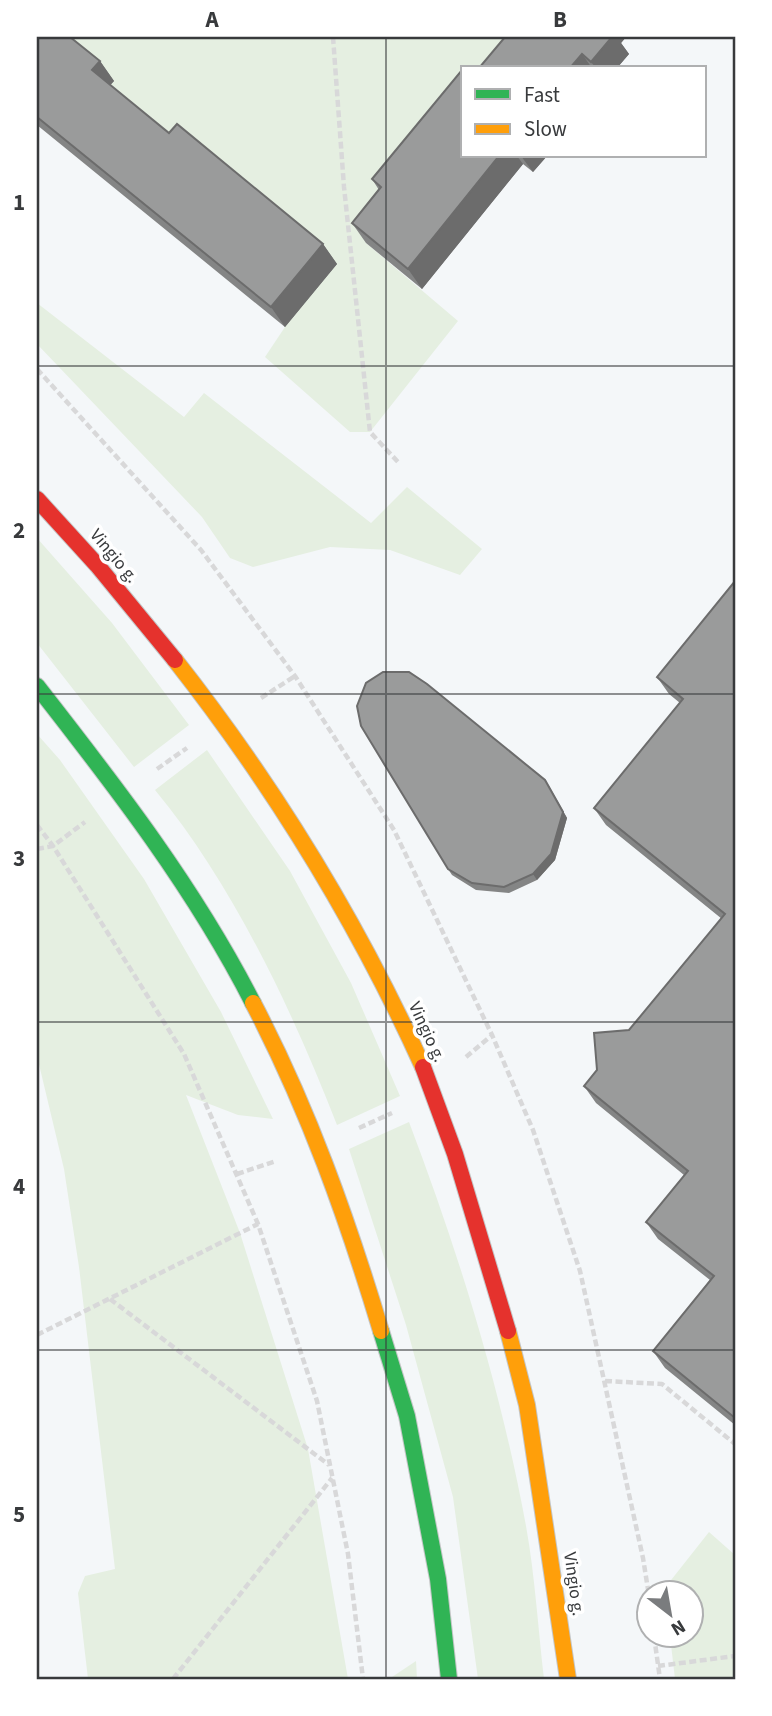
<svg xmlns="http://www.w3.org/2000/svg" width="772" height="1716" font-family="'Source Sans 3',sans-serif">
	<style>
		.green { fill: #e5efe1 }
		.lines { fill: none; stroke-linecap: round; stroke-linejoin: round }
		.fast-casing { stroke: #c4c6c7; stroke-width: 18 }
		.slow-casing { stroke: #c4c6c7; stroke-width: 18 }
		.jam-casing { stroke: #c4c6c7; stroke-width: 18 }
		.path { stroke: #d8d8d9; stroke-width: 4.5; stroke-dasharray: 7 3.5; stroke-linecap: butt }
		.fast { stroke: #30b455; stroke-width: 16 }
		.slow { stroke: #ff9f0a; stroke-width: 16 }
		.jam { stroke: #e5322d; stroke-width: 16 }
		.wall { fill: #848585 }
		.shaded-wall { fill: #6c6c6c }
		.building { fill: #9a9b9b; stroke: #6c6c6c; stroke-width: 2 }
		.grid { fill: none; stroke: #383a3c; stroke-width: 2; stroke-opacity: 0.55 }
		.labels { text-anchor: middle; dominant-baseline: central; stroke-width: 7; stroke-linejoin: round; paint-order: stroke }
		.street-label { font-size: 18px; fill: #383a3c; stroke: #fff }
		.neatline { fill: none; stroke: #383a3c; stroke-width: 2.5 }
		.grid-label { font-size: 23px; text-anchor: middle; font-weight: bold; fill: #383a3c }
	</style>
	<rect width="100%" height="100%" fill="#f4f7f9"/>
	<path class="green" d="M60 37H536L510 68H462V108L366 243 458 321 370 432H350L265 357 285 327 183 153 106 90 113 81Z
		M37 303 184 417 204 393 371 523 407 487 482 549 460 575 390 550 330 547 253 567 230 558 202 517 37 344Z
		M37 538 112 623 189 725 134 767 37 643Z
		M37 734 60 760 144 879 221 1012 273 1119 238 1115 186 1095 240 1233 308 1449 348 1679H88L78 1593 85 1576 115 1569 79 1267 64 1169 37 1056Z
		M207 750 290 871 351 983 400 1096 337 1125C293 1012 233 884 155 790Z
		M409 1122C458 1251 501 1389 526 1526 535 1576 538 1628 544 1679H478L453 1497 406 1325 349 1149Z
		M709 1532 735 1555V1679H675L670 1636H692V1594L665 1593 664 1589Z
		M416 1661 417 1679H389Z"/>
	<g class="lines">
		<defs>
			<path id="fast" d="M37 686C116 787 195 889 253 1003
				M381 1331 407 1416 438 1579 449 1679"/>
			<path id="slow" d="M175 660C274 786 357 921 423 1067
				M253 1003C308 1108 347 1218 381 1331
				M508 1331 527 1405 568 1679"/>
			<path id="jam" d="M37 499 97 565 175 660
				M423 1067 455 1154 508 1331"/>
		</defs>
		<use href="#fast" class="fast-casing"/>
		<use href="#slow" class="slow-casing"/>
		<use href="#jam" class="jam-casing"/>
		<path class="path" d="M333 37 344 187 370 432 398 462
			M37 369 201 550 295 676 394 830 492 1035 533 1130 580 1271 643 1558 650 1602
			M261 698 295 676
			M157 769 187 748
			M37 825 53 846 184 1054 258 1224 317 1401 348 1554 363 1679
			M37 849 53 846 85 822
			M466 1057 492 1035
			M359 1128 392 1113
			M237 1174 276 1161
			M110 1299 329 1465
			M37 1335 258 1224
			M605 1381 662 1384 735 1444
			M654 1636 660 1679
			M658 1666 735 1656
			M173 1679 332 1478"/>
		<use href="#fast" class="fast"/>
		<use href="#slow" class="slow"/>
		<use href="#jam" class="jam"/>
	</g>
	<path class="wall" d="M37 37 100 61 114 81 110 85 169 133 323 244 337 264 285 327 37 125Z
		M505 37H626L621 43 629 54 617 68H479Z
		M462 156H547L533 172 523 164 422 289 366 243 352 223 379 190 372 179Z
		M735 581V1425L665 1368 653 1351 710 1280 658 1239 646 1222 684 1175 596 1103 584 1086 722 919 606 825 594 808 680 703 669 694 657 677Z
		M549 786 567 818 555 860 537 880 509 893 476 890 452 875 448 869Z"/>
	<path class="shaded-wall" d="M612 37H626L621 43 629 54 617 68H596L591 62Z
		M582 54 592 68H570Z
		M100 61 114 81 106 90 92 70Z
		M499 156H517L523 164 422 289 408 269Z
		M521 156H547L533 172Z
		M323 244 337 264 285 327 271 307Z
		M545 780 567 818 555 860 537 880 533 874Z"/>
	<path class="building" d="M37 37H70L100 61 92 70 169 133 177 124 323 244 271 307 37 117Z
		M505 37H612L591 62 582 54 570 68H479Z
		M462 70V156H499L408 269 352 223 381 187 372 179Z
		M735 581V1418L653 1351 714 1276 646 1222 688 1171 584 1086 597 1070 594 1033 629 1030 725 914 594 808 683 699 657 677Z
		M383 672H409L427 684 545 780 563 812 551 854 533 874 504 887 472 883 448 869 361 726 357 706 366 683Z"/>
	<path class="grid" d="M386 37V1679M37 366H735M37 694H735M37 1022H735M37 1350H735"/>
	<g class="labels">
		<g class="street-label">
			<text transform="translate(114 556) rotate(50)">Vingio g.</text>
			<text transform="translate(427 1032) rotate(65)">Vingio g.</text>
			<text transform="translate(574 1584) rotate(82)">Vingio g.</text>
		</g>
	</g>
	<rect width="772" height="1716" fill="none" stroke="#ffffff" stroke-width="77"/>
	<rect x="461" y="66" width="245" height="91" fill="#ffffff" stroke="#afb0b1" stroke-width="2"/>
	<rect x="475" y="89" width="35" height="10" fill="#30b455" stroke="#afb0b1" stroke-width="2"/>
	<text x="524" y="102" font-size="21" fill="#383a3c">Fast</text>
	<rect x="475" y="124" width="35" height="10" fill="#ff9f0a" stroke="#afb0b1" stroke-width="2"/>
	<text x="524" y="136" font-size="21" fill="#383a3c">Slow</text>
	<g transform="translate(670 1614) rotate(149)"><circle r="33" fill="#ffffff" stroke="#afb0b1" stroke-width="2"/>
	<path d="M0-5L12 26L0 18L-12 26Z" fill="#7a7c7e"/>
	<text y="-10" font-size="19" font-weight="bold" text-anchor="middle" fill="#383a3c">N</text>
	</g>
	<rect x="38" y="38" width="696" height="1640" class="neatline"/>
	<g class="grid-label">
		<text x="212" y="27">A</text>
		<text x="560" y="27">B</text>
		<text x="19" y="210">1</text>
		<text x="19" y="538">2</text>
		<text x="19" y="866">3</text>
		<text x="19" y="1194">4</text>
		<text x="19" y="1522">5</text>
	</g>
</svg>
